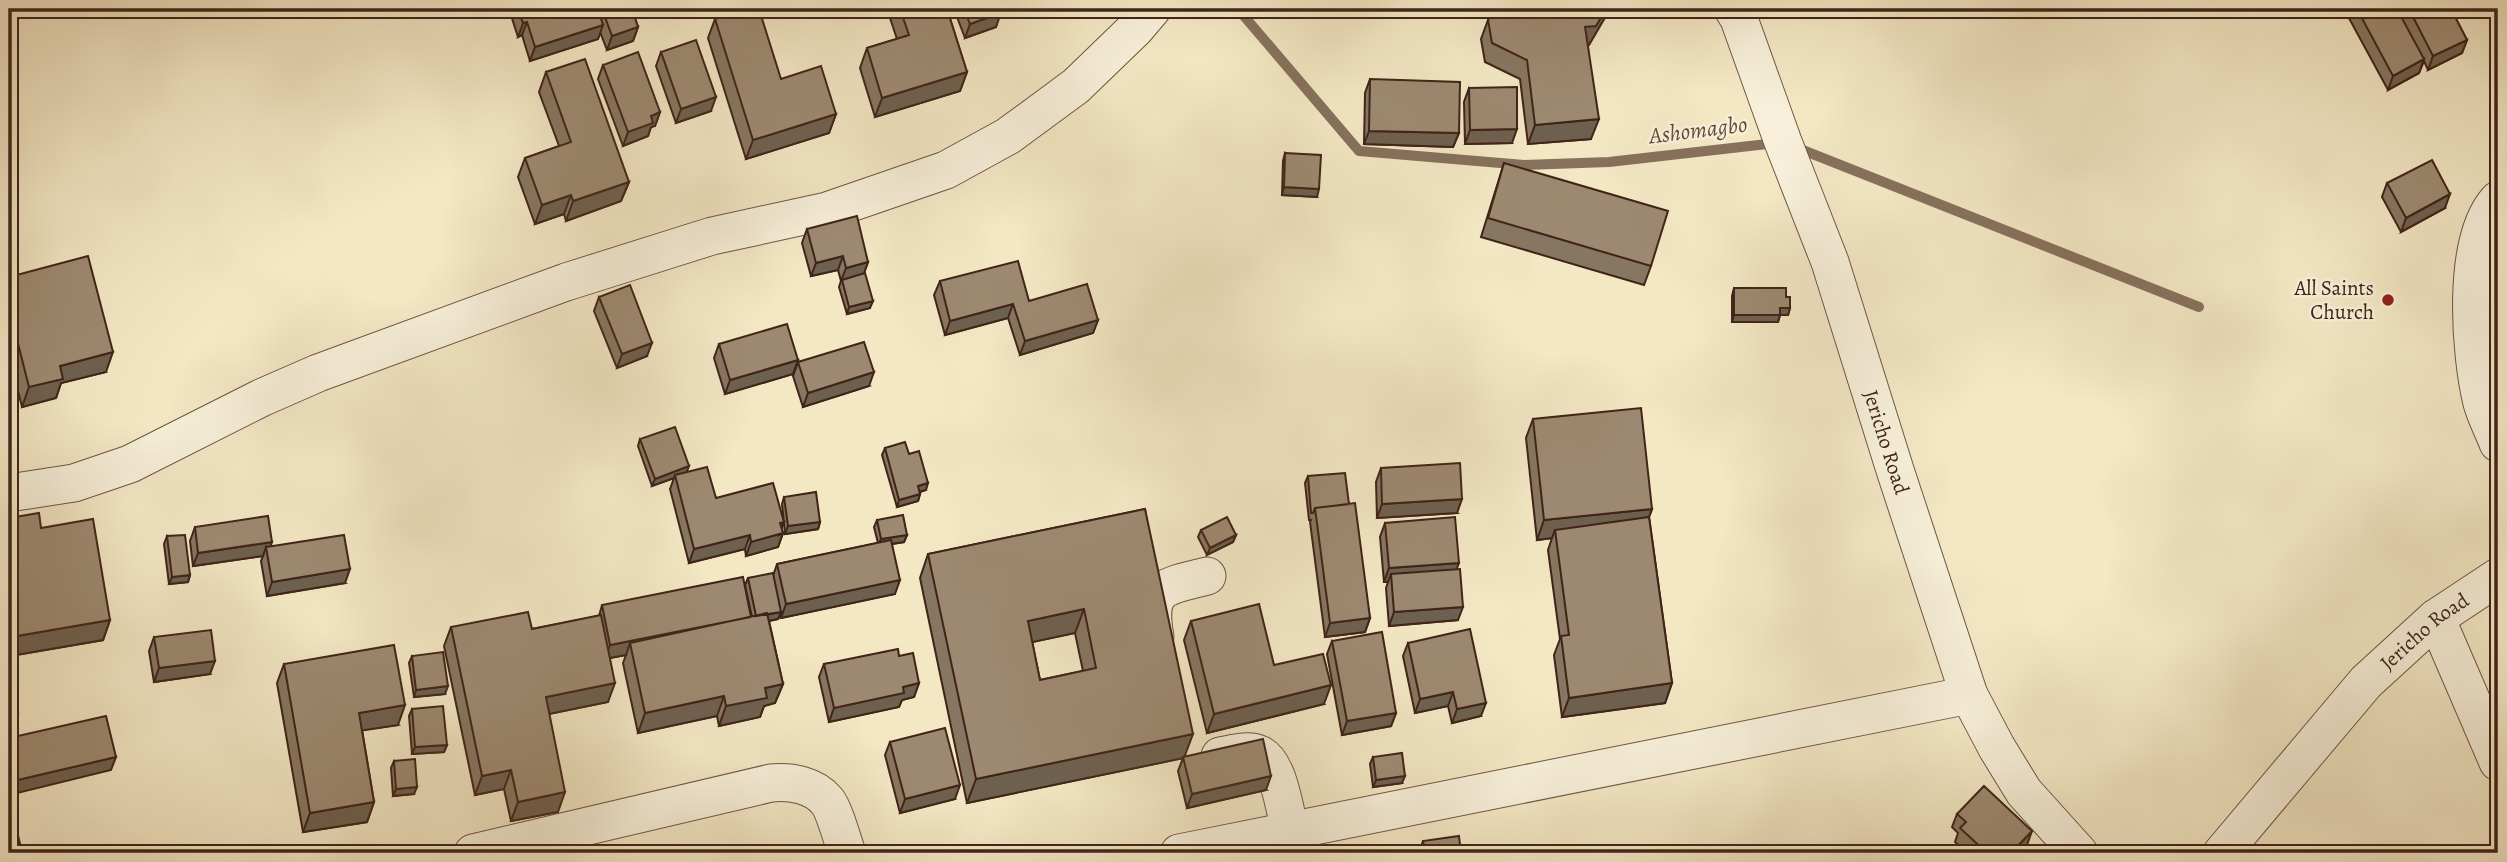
<svg xmlns="http://www.w3.org/2000/svg" width="2507" height="862" font-family="Alegreya,serif">
	<style>
		.lines { fill: none; stroke-linecap: round; stroke-linejoin: round }
		.stream { stroke: #87715c; stroke-width: 10 }
		.minor-casing { stroke: #6d5543; stroke-width: 39 }
		.minor { stroke: #f7efd9; stroke-width: 37 }
		.wall { fill: #877661; stroke: #402418; stroke-width: 2; fill-rule: evenodd }
		.shaded-wall { fill: #6e604f; stroke: #402418; stroke-width: 2 }
		.building { fill: #9d8971; stroke: #402418; stroke-width: 2; fill-rule: evenodd }
		.poi-dot { fill: #8f2418; stroke: #f7efd9; stroke-width: 2.5 }
		.labels { text-anchor: middle; dominant-baseline: central; stroke-width: 5; stroke-linejoin: round; paint-order: stroke }
		.poi-label { font-size: 21px; fill: #402418; stroke: #f7efd9; text-anchor: end }
		.street-label { font-size: 21px; fill: #402418; stroke: #f7efd9 }
		.water-label { font-size: 23px; font-style: italic; fill: #634b3a; stroke: #f7efd9 }
	</style>
	<rect width="100%" height="100%" fill="#f3e7c4"/>
	<filter id="stains"><feTurbulence type="fractalNoise" baseFrequency=".00286" numOctaves="4"/><feColorMatrix values="0 0 0 0 .2 0 0 0 0 .09 0 0 0 0 .02 0 0 0 .5 -.17"/></filter>
	<radialGradient id="worn" r=".72"><stop offset=".6" stop-color="#630" stop-opacity="0"/><stop offset="1" stop-color="#630" stop-opacity=".3"/></radialGradient>
	<g class="lines">
		<path class="stream" d="M1238 9 1359 151 1524 165 1609 162 1776 143
			M1795 147 2199 307"/>
		<defs>
			<g id="minor">
				<path id="s1" d="M1733 9 1739 19 1783 142 1830 262 1895 470 1969 695 1997 748 2024 792 2079 853"/>
				<path d="M2498 200C2461 240 2470 354 2482 403 2486 417 2493 430 2498 443"/>
				<path d="M9 493 74 483 130 464 261 398 318 373 566 282 712 236 827 211 946 170 1008 136 1076 86 1135 29 1152 9"/>
				<path d="M2436 618 2498 762"/>
				<path d="M1155 637C1146 586 1164 587 1207 576"/>
				<path d="M1220 756C1232 754 1248 749 1259 754 1279 762 1285 812 1290 831"/>
				<path d="M473 853 771 783C791 781 814 785 827 801 834 809 843 842 847 853"/>
				<path d="M1179 853 1969 695"/>
				<path id="s2" d="M2222 853 2366 682 2436 618 2498 577"/>
			</g>
		</defs>
		<use href="#minor" class="minor-casing"/>
		<use href="#minor" class="minor"/>
	</g>
	<path class="wall" d="M509 9H632L638 27 633 41 607 50 600 32 598 39 530 61 522 35 518 37Z
		M887 9H947L967 72 960 91 875 117 860 68 867 48 897 39Z
		M954 9H1000L996 27 965 38Z
		M2344 9H2451L2467 40 2462 53 2428 70 2424 61 2419 73 2388 90Z
		M715 19 781 79 836 114 829 133 746 159 708 38Z
		M1488 20 1589 45H1588L1591 139 1528 144 1520 79 1485 62 1481 39Z
		M661 52 711 111 676 123 656 66Z
		M603 65 660 112 655 126 651 127 648 136 623 146 598 79Z
		M546 72 629 182 621 201 566 221 564 214 535 224 518 177 525 158 559 146 539 92Z
		M1370 79 1459 133 1453 147 1364 144 1365 93Z
		M1469 88 1512 143 1465 144 1464 102Z
		M1285 153 1317 197 1282 195 1283 161Z
		M1504 163 1651 266 1644 285 1481 237Z
		M2387 183 2445 208 2401 232 2382 197Z
		M807 229 868 262 864 273 870 308 847 314 839 287 841 281 838 270 811 276 802 243Z
		M9 277 106 372 61 383 56 398 22 407 9 355Z
		M940 281 1029 301 1098 320 1093 333 1020 355 1008 318 945 335 934 295Z
		M1734 288 1786 297 1790 308 1788 315H1780L1778 322H1732V296Z
		M599 297 647 356 617 368 594 311Z
		M719 344 798 360 793 374 725 394 714 358Z
		M798 362 869 386 803 407 793 376Z
		M1533 419 1652 509 1649 517 1672 683 1665 703 1562 717 1554 655 1560 639 1548 550 1552 538 1537 540 1526 438Z
		M640 439 687 472 716 498 784 522 781 528 783 533 778 547 746 556 745 549 689 563 670 489 674 478 652 486 638 446Z
		M885 448 909 454 926 490 920 492V494L918 501 897 507 882 455Z
		M1381 468 1457 513 1377 518 1376 482Z
		M1308 476 1349 504 1370 618 1365 632 1325 637 1310 522 1311 520H1309L1305 483Z
		M784 497 820 522 818 529 785 534 782 504Z
		M1145 509 1185 757 1266 790 1187 808 1178 771 1183 758 967 803 920 578 928 554ZM1075 633 1083 671 1040 680 1032 642Z
		M9 518 41 528 110 620 103 640 10 656 9 647Z
		M877 520 907 535 904 542 892 544 895 594 781 618 780 613 778 619 769 621 783 684 775 703 764 706 760 717 719 726 717 716 638 733 623 663 626 655 610 658 608 702 549 714 558 812 511 821 504 789 475 795 444 646 451 627 532 629 599 616 602 605 752 617 745 585 748 578 773 576 777 564 878 543 874 527Z
		M1385 523 1456 569 1458 620 1389 626 1386 588 1388 582H1384L1380 537Z
		M195 527 270 547 345 583 267 596 261 561 263 556 193 566 190 541Z
		M1201 530 1236 535 1233 542 1207 555 1198 537Z
		M167 536 190 575 188 582 169 584 164 544Z
		M1191 621 1324 704 1207 733 1184 640Z
		M154 637 210 674 154 682 149 651Z
		M1332 641 1396 713 1391 726 1342 735 1327 654Z
		M1408 643 1481 716 1452 723 1448 706 1415 713 1403 656Z
		M412 656 445 694 414 697 409 663Z
		M899 656 919 683 914 697 902 700 899 707 829 722 819 677 824 664Z
		M284 664 398 725 362 730 374 802 367 822 303 832 277 683Z
		M412 709 447 745 444 752 412 754 409 716Z
		M890 742 955 799 900 813 885 755Z
		M1373 757 1402 783 1373 787 1370 764Z
		M394 761 414 794 393 796 391 768Z
		M1957 814 2027 845 2019 853H1968L1955 842 1958 833 1952 827Z
		M1423 841 1461 853H1419Z"/>
	<path class="shaded-wall" d="M1606 9H1610L1589 45 1578 47 1585 27Z
		M1001 13 996 27 965 38 970 24Z
		M527 22 522 35 518 37 523 23Z
		M603 25 598 39 530 61 535 47Z
		M638 27 633 41 607 50 612 36Z
		M2467 40 2462 53 2428 70 2433 56Z
		M2424 59 2419 73 2388 90 2393 76Z
		M967 72 960 91 875 117 882 98Z
		M716 97 711 111 676 123 681 109Z
		M660 112 655 126 651 127 648 136 623 146 628 132 651 116Z
		M836 114 829 133 746 159 753 140Z
		M1599 119 1591 139 1528 144 1535 125Z
		M1517 129 1512 143 1465 144 1470 130Z
		M1369 131 1459 133 1453 147 1364 144Z
		M629 182 621 201 566 221 573 201Z
		M1284 187 1319 189 1317 197 1282 195Z
		M2450 194 2445 208 2401 232 2406 218Z
		M571 195 564 214 535 224 542 205Z
		M843 256 838 270 811 276 816 263Z
		M868 262 863 276 841 281 846 268Z
		M873 301 870 308 847 314 849 307Z
		M1013 304 1008 318 945 335 950 321Z
		M1780 308H1790L1788 315H1780L1778 322H1732L1734 315Z
		M1098 320 1093 333 1020 355 1025 341Z
		M652 343 647 356 617 368 622 354Z
		M113 352 106 372 61 383 56 398 22 407 29 387 60 366Z
		M798 360 793 374 725 394 730 380Z
		M874 372 869 386 803 407 808 393Z
		M689 466 686 474 675 475 674 478 652 486 655 479Z
		M928 483 926 490 915 493 918 486Z
		M920 494 918 501 897 507 899 500Z
		M1462 499 1457 513 1377 518 1382 504Z
		M1652 509 1645 528 1555 530 1552 538 1537 540 1544 520Z
		M784 522 779 535 783 533 778 547 746 556 751 542 780 523Z
		M820 522 818 529 785 534 788 526Z
		M750 535 745 549 689 563 694 549Z
		M907 535 904 542 878 546 881 539Z
		M1236 535 1233 542 1207 555 1210 548Z
		M272 542 268 554 266 547 263 556 193 566 198 553Z
		M1459 563 1454 576 1391 574 1388 582H1384L1389 568Z
		M350 569 345 583 267 596 272 582Z
		M190 575 188 582 169 584 172 577Z
		M900 580 895 594 781 618 786 604Z
		M1463 607 1458 620 1389 626 1394 612Z
		M1084 609 1075 633 1019 645 1028 621Z
		M781 612 778 619 753 624 756 617Z
		M751 617 630 643 626 655 605 659 610 645Z
		M1370 618 1365 632 1325 637 1330 623Z
		M110 620 103 640 10 656 17 636Z
		M215 661 210 674 154 682 159 668Z
		M615 683 608 702 539 716 546 697Z
		M919 683 914 697 902 700 899 707 829 722 834 708 903 687Z
		M1672 683 1665 703 1562 717 1569 698Z
		M783 684 775 703 764 706 760 717 719 726 726 706 765 688Z
		M1331 685 1324 704 1207 733 1214 714Z
		M448 686 445 694 414 697 416 690Z
		M1453 692 1448 706 1415 713 1420 699Z
		M724 696 717 716 638 733 645 713Z
		M1486 703 1481 716 1452 723 1457 709Z
		M405 705 398 725 352 732 359 713Z
		M1396 713 1391 726 1342 735 1347 721Z
		M18 714 13 728H9V715Z
		M1193 734 1184 758 967 803 976 779Z
		M447 745 444 752 412 754 415 747Z
		M116 757 111 770 9 795V782Z
		M511 770 504 789 475 795 482 776Z
		M1271 776 1266 790 1187 808 1192 794Z
		M1405 776 1402 783 1373 787 1376 780Z
		M960 785 955 799 900 813 905 799Z
		M417 787 414 794 393 796 396 789Z
		M565 792 558 812 511 821 518 802Z
		M374 802 367 822 303 832 310 813Z
		M2032 831 2027 845 2019 853H2011Z
		M21 848 19 853H9V851Z"/>
	<path class="building" d="M518 9H598L603 25 535 47 527 22 523 23Z
		M602 9H632L638 27 612 36Z
		M749 9H759L781 79 821 66 836 114 753 140 715 19Z
		M900 9H947L967 72 882 98 867 48 909 35Z
		M964 9H1000L1001 13 970 24Z
		M1496 9H1606L1596 26 1585 27 1599 119 1535 125 1527 60 1492 43 1488 20Z
		M2357 9H2397L2424 59 2393 76Z
		M2409 9H2451L2467 40 2433 56Z
		M696 40 716 97 681 109 661 52Z
		M638 52 660 112 651 116 653 123 628 132 603 65Z
		M585 59 629 182 573 201 571 195 542 205 525 158 571 142 546 72Z
		M1370 79 1460 82 1459 133 1369 131Z
		M1517 87V129L1470 130 1469 88Z
		M1285 153 1321 155 1319 189 1284 187Z
		M2432 160 2450 194 2406 218 2387 183Z
		M1504 163 1668 211 1651 266 1488 218Z
		M857 216 868 262 846 268 843 256 816 263 807 229Z
		M88 256 113 352 60 366 63 379 29 387 9 308V277Z
		M1018 261 1029 301 1087 284 1098 320 1025 341 1013 304 950 321 940 281Z
		M865 273 873 301 849 307 842 280Z
		M630 285 652 343 622 354 599 297Z
		M1734 288H1786V297H1790V308H1780V315H1734Z
		M787 324 798 360 730 380 719 344Z
		M864 342 874 372 808 393 798 362Z
		M1641 408 1652 509 1544 520 1533 419Z
		M675 427 689 466 655 479 640 439Z
		M905 442 909 454 919 451 928 483 918 486 920 494 899 500 885 448Z
		M1460 463 1462 499 1382 504 1381 468Z
		M707 467 716 498 773 483 784 522 780 523 783 533 751 542 750 535 694 549 675 475Z
		M1345 473 1349 504 1315 508 1313 513H1311L1308 476Z
		M816 492 820 522 788 526 784 497Z
		M1355 503 1370 618 1330 623 1315 508Z
		M1145 509 1193 734 976 779 928 554ZM1084 609 1096 668 1040 680 1028 621Z
		M39 513 41 528 93 519 110 620 17 636 9 588V533H11L9 518Z
		M903 515 907 535 881 539 877 520Z
		M268 516 272 542 198 553 195 527Z
		M1227 517 1236 535 1210 548 1201 530Z
		M1455 517 1459 563 1389 568 1385 523Z
		M1649 517 1672 683 1569 698 1561 636 1569 635 1555 530Z
		M185 535 190 575 172 577 167 536Z
		M344 535 350 569 272 582 266 547Z
		M891 540 900 580 786 604 777 564Z
		M1460 569 1463 607 1394 612 1391 574Z
		M773 573 781 612 756 616 748 578Z
		M743 577 751 617 610 645 602 605Z
		M1259 604 1274 665 1323 654 1331 685 1214 714 1191 621Z
		M528 612 532 629 601 615 615 683 546 697 565 792 518 802 511 770 482 776 451 627Z
		M767 613 783 684 765 688 767 698 726 706 724 696 645 713 630 643Z
		M1470 629 1486 703 1457 709 1453 692 1420 699 1408 643Z
		M211 630 215 661 159 668 154 637Z
		M1382 632 1396 713 1347 721 1332 641Z
		M394 645 405 705 359 713 374 802 310 813 284 664Z
		M898 649 899 656 913 653 919 683 903 687 904 693 834 708 824 664Z
		M443 652 448 686 416 690 412 656Z
		M9 660H12L18 714 9 715Z
		M443 706 447 745 415 747 412 709Z
		M106 716 116 757 9 782V738Z
		M945 728 960 785 905 799 890 742Z
		M1263 739 1271 776 1192 794 1183 757Z
		M1402 753 1405 776 1376 780 1373 757Z
		M415 759 417 787 396 789 394 761Z
		M1984 786 2032 831 2011 853H1999L1992 847 1987 853 1960 828 1966 822 1957 814Z
		M9 797 21 848 9 851Z
		M1459 836 1461 853H1425L1423 841Z
		M634 848 636 853H620Z"/>
	<circle class="poi-dot" cx="2388" cy="300" r="7"/>
	<g class="labels">
		<g class="poi-label">
			<text x="2374" y="288">All Saints<tspan x="2374" dy="24">Church</tspan></text>
		</g>
		<g class="street-label">
			<text stroke="none"><textPath href="#s1" startOffset="460">Jericho Road</textPath></text>
			<text stroke="none"><textPath href="#s2" startOffset="301">Jericho Road</textPath></text>
		</g>
		<g class="water-label">
			<text transform="translate(1698 130) rotate(-7)">Ashomagbo</text>
		</g>
	</g>
	<rect width="2507" height="862" fill="none" stroke="#f3e7c4" stroke-width="35"/>
	<rect x="10" y="10" width="2486" height="841" fill="none" stroke="#402418" stroke-width="3.5"/>
	<rect x="18" y="18" width="2472" height="827" fill="none" stroke="#402418" stroke-width="2"/>
	<rect width="100%" height="100%" filter="url(#stains)"/>
	<rect width="100%" height="100%" fill="url(#worn)"/>
</svg>
